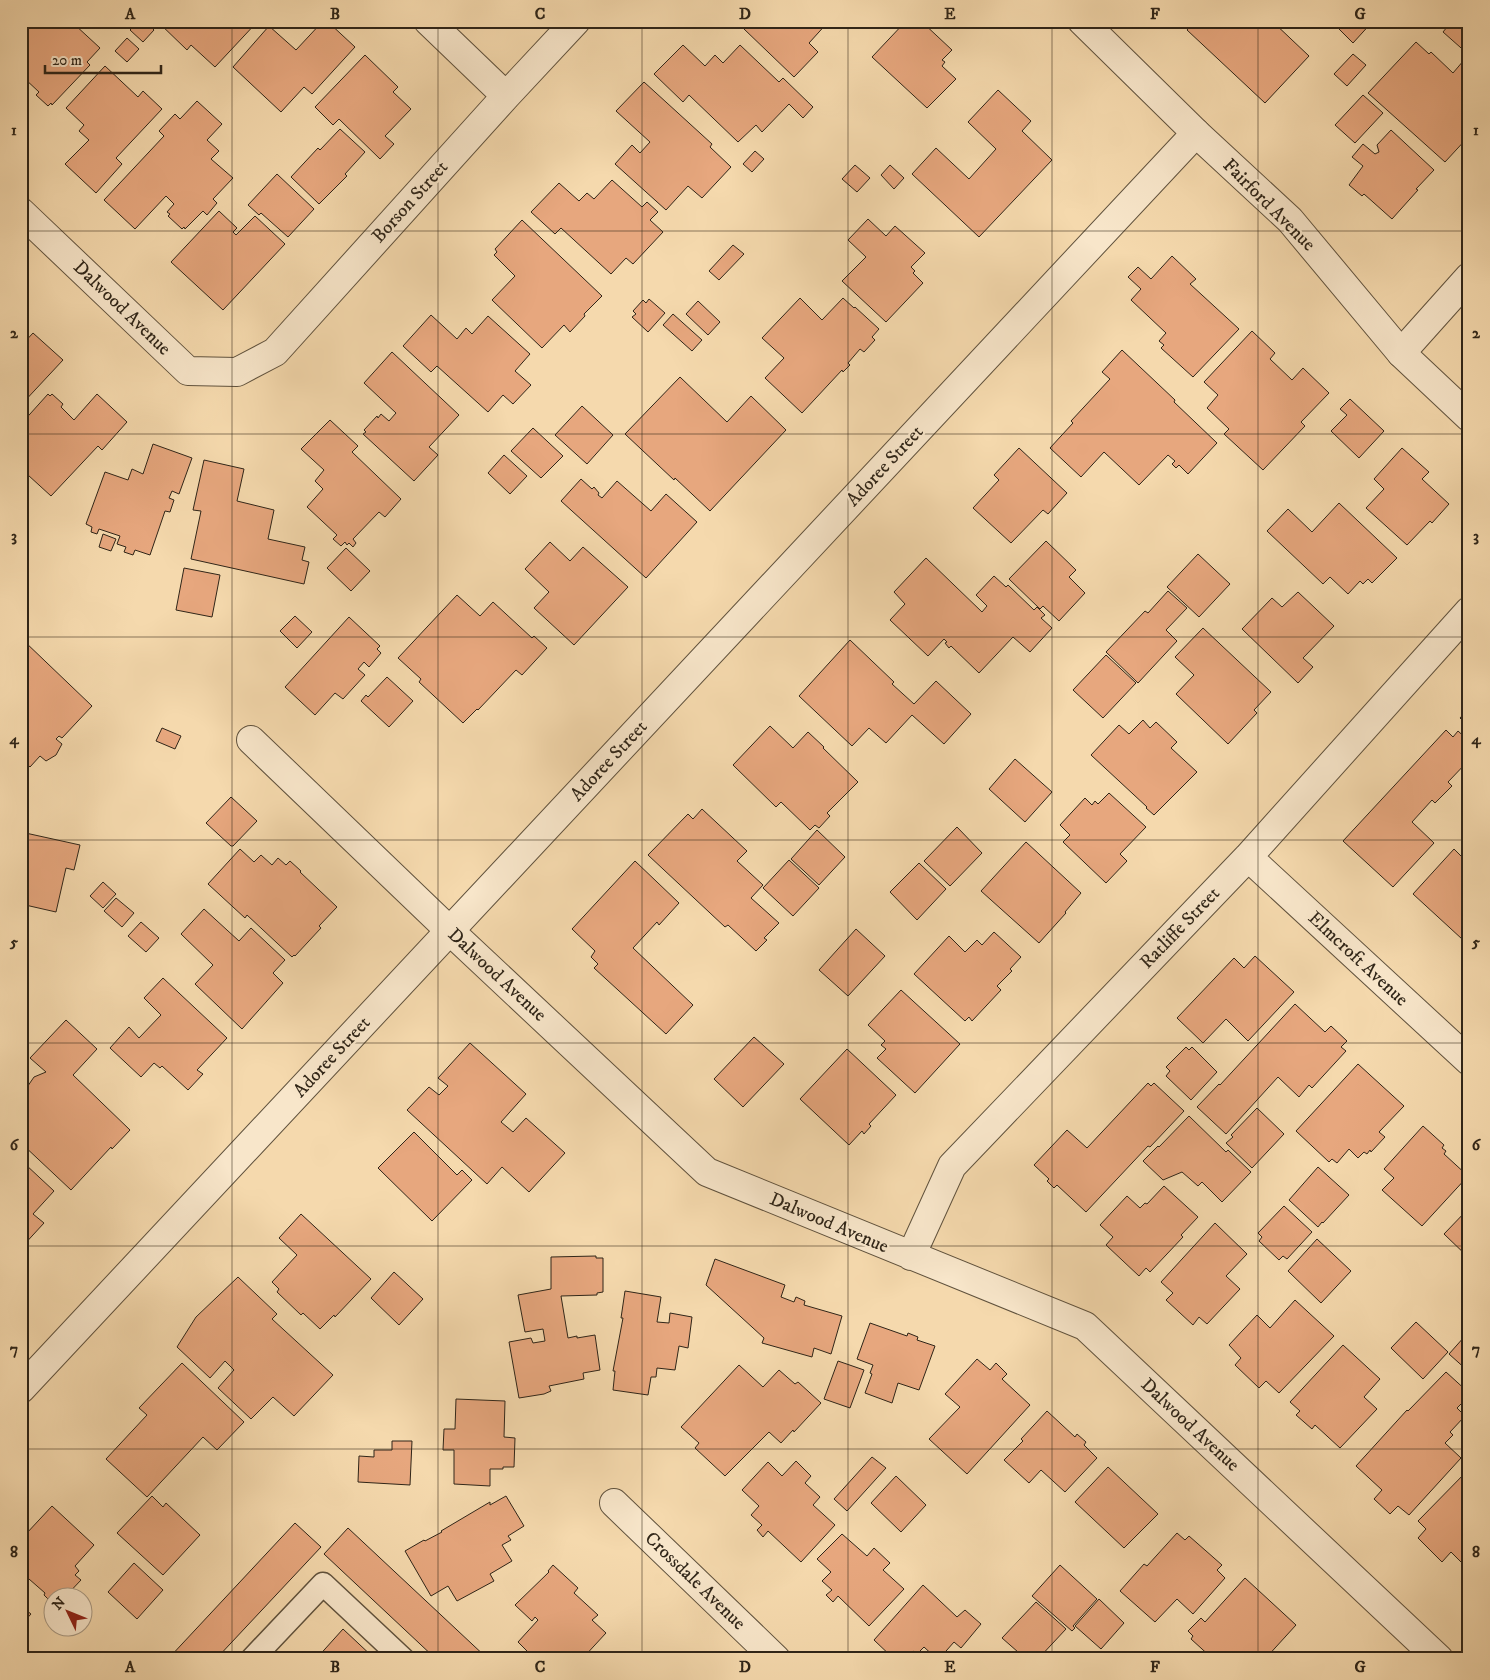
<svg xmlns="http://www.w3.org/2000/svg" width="1490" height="1680" font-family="'IM FELL DW Pica',serif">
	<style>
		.building { fill: #e7a77e; stroke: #2f2518 }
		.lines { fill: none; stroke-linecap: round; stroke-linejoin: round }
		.service-casing { stroke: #60523d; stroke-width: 25 }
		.minor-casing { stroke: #60523d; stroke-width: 30 }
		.tertiary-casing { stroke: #60523d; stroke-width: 30 }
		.service { stroke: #f8e6ca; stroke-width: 22 }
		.minor { stroke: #f8e6ca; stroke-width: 28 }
		.tertiary { stroke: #f8e6ca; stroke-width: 28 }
		.grid { fill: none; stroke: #2f2518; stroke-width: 1; stroke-opacity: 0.55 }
		.labels { text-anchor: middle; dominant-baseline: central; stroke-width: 4.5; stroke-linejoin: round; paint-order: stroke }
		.street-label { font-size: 19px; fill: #2f2518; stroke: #f8e6ca }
		.neatline { fill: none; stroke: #2f2518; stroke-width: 2 }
		.grid-label { font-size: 16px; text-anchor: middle; font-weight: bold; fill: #2f2518 }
	</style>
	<rect width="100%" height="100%" fill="#f5d9ad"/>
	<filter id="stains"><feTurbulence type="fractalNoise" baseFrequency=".004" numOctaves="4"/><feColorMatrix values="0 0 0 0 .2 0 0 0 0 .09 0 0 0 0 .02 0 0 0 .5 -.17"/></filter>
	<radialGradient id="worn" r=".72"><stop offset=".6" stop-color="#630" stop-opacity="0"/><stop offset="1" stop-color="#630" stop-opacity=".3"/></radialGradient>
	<path class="building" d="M21 21H69L73 26 74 24 100 48 87 62 90 65 52 105 51 103 48 106 36 95 39 92 24 78 21 81Z
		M139 21H145L154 30 143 42 130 30Z
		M157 21H258L215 67 191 45 187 50Z
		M323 21H327L355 47 312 94 304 87 281 112 233 67 269 26 296 50Z
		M751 21H829L809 43 818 52 794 77 744 29Z
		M906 21H921L952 50 942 60 945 62 942 66 956 79 927 108 872 57Z
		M1195 21H1272L1309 56 1265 103 1187 30Z
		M1331 21H1373L1353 43Z
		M1452 21H1469V55L1443 32Z
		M127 38 139 49 127 62 115 51Z
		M1416 42 1429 54 1431 52 1453 73 1464 60 1469 64V136L1445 162 1368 93Z
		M683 45 705 66 715 55 723 63 740 45 779 82 783 78 813 107 803 118 789 104 762 132 756 125 738 142 689 95 683 102 654 74Z
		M1353 54 1366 65 1347 86 1334 74Z
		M365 55 398 87 393 92 411 109 385 136 394 144 380 159 339 119 333 125 315 107Z
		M105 66 138 97 143 91 162 109 116 158 122 164 96 193 65 164 89 140 79 131 84 125 66 108Z
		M644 82 712 144 710 147 731 167 702 198 688 186 666 210 615 164 632 145 640 153 650 142 616 111Z
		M998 90 1031 121 1022 131 1052 160 979 237 912 174 936 148 969 179 996 149 968 122Z
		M1363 95 1383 113 1355 143 1335 125Z
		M197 101 222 124 207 140 219 151 211 159 233 178 213 199 217 203 207 215 203 211 185 229 184 227 182 229 168 216 170 214 167 212 174 204 166 196 135 229 104 200 164 136 159 131 175 114 180 119Z
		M340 129 365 152 345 174 347 176 319 204 291 177 318 148 320 150Z
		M1391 130 1434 170 1416 189 1418 190 1392 219 1364 194 1362 196 1349 185 1363 166 1352 157 1363 144 1375 154 1379 152 1377 145Z
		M755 151 764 159 752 172 743 164Z
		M855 165 870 178 857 192 842 179Z
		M890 165 904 178 894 189 881 175Z
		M277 174 314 209 288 237 261 213 259 215 248 205Z
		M612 180 642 207 647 202 658 212 650 220 663 232 633 264 626 258 611 274 561 228 555 234 531 212 559 183 579 201 587 193 594 199Z
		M219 211 237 228 233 232 236 235 255 216 285 244 223 310 171 262Z
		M868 219 886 236 895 226 925 253 911 267 915 271 913 273 923 283 886 322 842 281 866 257 848 240Z
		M522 220 602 296 584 314 585 316 570 332 564 325 542 348 492 300 515 276 494 255 497 252 495 249Z
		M733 245 744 254 719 280 709 271Z
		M1172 256 1196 279 1190 284 1239 329 1193 377 1161 348 1164 345 1159 341 1166 333 1131 300 1141 289 1128 277 1138 267 1151 279Z
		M800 298 822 320 843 298 854 308 855 307 879 329 872 337 875 340 864 352 860 349 848 363 850 365 843 372 842 370 802 413 765 378 784 358 762 338Z
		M649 299 665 313 648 332 632 317 636 314 633 311 643 300 646 303Z
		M698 301 720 322 708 335 686 314Z
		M673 314 702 340 692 351 663 325Z
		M431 315 457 339 466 328 472 334 488 316 530 354 515 371 531 385 513 404 503 395 488 412 437 366 431 372 403 346Z
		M1252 331 1275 353 1270 359 1292 380 1303 368 1329 393 1301 422 1305 426 1263 470 1224 434 1229 429 1207 408 1218 395 1204 382Z
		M33 333 63 360 21 405V346Z
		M1122 350 1175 400 1174 402 1217 443 1188 474 1179 465 1176 468 1172 464 1175 461 1168 455 1139 485 1104 452 1081 477 1050 448 1073 423 1071 421 1110 379 1102 372Z
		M392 352 459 415 429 447 438 455 414 481 363 434 366 432 364 430 377 416 378 418 381 414 389 421 396 413 364 383Z
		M680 377 727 422 751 396 786 430 710 511 675 478 674 480 625 434Z
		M48 394 50 396 52 394 63 404 61 407 74 420 97 394 127 422 102 450 98 446 51 496 28 475 23 479 21 477V424Z
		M1350 399 1384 431 1359 458 1331 431 1347 415 1340 409Z
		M582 406 613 435 587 464 555 435Z
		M330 420 358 446 352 452 401 499 385 517 379 512 353 539 356 543 353 547 349 543 347 545 345 542 341 546 333 539 337 535 307 507 323 489 315 481 324 470 301 449Z
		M533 428 563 456 541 478 511 451Z
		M153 444 192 458 179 494 172 491 169 498 174 500 170 512 165 511 150 555 135 550 133 555 124 552 126 547 117 544 120 536 99 529 97 534 91 532 92 527 86 524 105 472 128 480 132 469 143 474Z
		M1019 448 1067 493 1048 514 1043 510 1011 543 973 508 999 480 994 475Z
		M1402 448 1429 472 1422 479 1449 504 1432 523 1430 521 1407 545 1366 508 1384 489 1374 479Z
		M504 455 527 476 510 494 488 473Z
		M204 460 244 469 237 501 274 510 268 539 305 547 302 560 309 562 304 584 191 559 201 511 193 510Z
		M581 479 592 489 594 487 599 493 598 495 602 498 617 481 651 511 666 494 697 522 646 578 561 501Z
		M1339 503 1397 558 1372 583 1368 579 1363 584 1360 581 1348 594 1330 577 1323 584 1267 531 1288 509 1312 532Z
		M103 534 116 539 111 551 99 547Z
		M1046 541 1076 570 1069 577 1085 593 1059 621 1043 606 1040 609 1009 579Z
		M550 542 570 561 583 547 628 587 574 645 534 608 549 592 525 569Z
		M346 548 370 571 351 591 327 568Z
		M1198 554 1230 584 1199 617 1167 587Z
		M926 558 982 612 987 606 976 595 994 576 1006 587 1008 585 1034 610 1037 607 1045 615 1041 618 1052 628 1030 652 1013 637 979 673 951 646 949 648 945 643 947 642 944 639 928 656 890 620 905 604 894 592Z
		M184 568 220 575 212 617 176 610Z
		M1168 591 1187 608 1166 630 1177 641 1138 683 1106 652 1145 611 1148 613Z
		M1298 592 1334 626 1303 658 1313 667 1298 683 1242 629 1272 598 1282 607Z
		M457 595 480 616 493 602 532 638 534 636 547 648 522 675 516 670 478 710 477 709 463 723 419 682 421 679 398 658Z
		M295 616 312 632 297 648 280 631Z
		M349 617 380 646 377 649 381 653 369 667 364 662 358 669 365 675 343 699 335 693 315 715 285 687Z
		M1203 628 1271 692 1254 710 1257 713 1228 744 1176 694 1194 675 1175 657Z
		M23 640 92 706 62 738 59 736 56 739 62 744 56 755 46 761 40 756 30 767 21 759V642Z
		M850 640 894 682 892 684 914 704 936 681 971 714 944 744 912 715 886 743 869 728 852 746 799 696Z
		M1106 655 1136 683 1103 718 1073 690Z
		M387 677 413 701 389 727 361 701 366 695 368 697Z
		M1469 708V727L1460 718Z
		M1143 720 1150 728 1156 722 1177 742 1171 748 1197 772 1154 815 1146 808 1147 807 1091 755 1119 725 1129 734Z
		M770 726 793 748 808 732 824 747 823 748 858 782 827 813 830 816 819 828 815 825 810 830 781 802 776 807 733 765Z
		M162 728 181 736 175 749 156 741Z
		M1446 730 1453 737 1458 731 1469 741V760L1448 782 1452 786 1435 803 1432 800 1412 822 1434 843 1393 887 1343 841Z
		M1015 759 1052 792 1025 822 989 789Z
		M1109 793 1146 827 1120 854 1127 861 1106 883 1063 842 1070 835 1060 825 1085 798 1092 805 1095 801 1098 804Z
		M231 797 257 821 233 846H231L206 823Z
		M702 809 747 851 737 861 763 885 751 898 779 923 764 938 767 940 756 951 728 925 725 927 648 855 688 814 693 819Z
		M957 827 982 853 950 886 924 861Z
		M817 830 845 857 819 885 791 859Z
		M21 832 80 845 74 870 66 868 56 912 21 904Z
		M1026 842 1081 893 1065 912 1066 913 1039 943 981 891Z
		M240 849 254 862 261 855 272 865 278 858 286 865 290 861 301 871 300 872 337 907 319 926 321 928 295 956 294 955 292 957 247 915 245 918 208 884Z
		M1454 849 1462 857 1469 851V932L1462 939 1413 894Z
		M789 860 819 888 793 916 763 888Z
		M635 861 679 903 659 925 657 922 633 948 693 1005 666 1034 594 968 598 964 591 957 595 951 572 929Z
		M919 863 946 889 917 920 890 892Z
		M103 882 116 894 103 908 90 896Z
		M116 898 134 913 122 927 104 911Z
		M204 909 239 941 251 928 285 960 273 973 283 983 242 1029 195 984 213 965 181 934Z
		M141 922 159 938 146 952 128 936Z
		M856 929 885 956 848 996 819 970Z
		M994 932 1021 957 1010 969 1012 971 997 986 1001 990 972 1021 969 1017 965 1021 914 974 949 936 965 952 977 940 982 945Z
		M1255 956 1294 992 1248 1041 1226 1019 1203 1043 1177 1018 1234 958 1244 968Z
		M163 978 227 1038 197 1070 203 1074 188 1090 162 1066 160 1068 154 1063 141 1077 110 1048 129 1027 139 1038 161 1015 144 998Z
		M901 990 960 1044 915 1093 877 1058 886 1049 881 1045 885 1041 868 1025Z
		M1295 1004 1325 1032 1331 1026 1347 1041 1341 1047 1346 1051 1312 1088 1309 1085 1299 1097 1278 1077 1226 1134 1197 1107 1219 1084 1220 1085Z
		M66 1020 97 1049 73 1075 130 1130 112 1149 111 1147 71 1190 21 1143V1096L34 1077 46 1072 30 1058Z
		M754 1037 784 1064 743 1107 714 1079Z
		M470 1043 526 1094 501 1122 513 1132 526 1118 565 1153 529 1192 502 1167 487 1184 407 1110 429 1087 439 1095 448 1086 438 1078Z
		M1186 1047 1189 1050 1192 1047 1217 1072 1191 1100 1166 1076 1170 1071 1166 1067Z
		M847 1049 896 1095 869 1124 871 1126 864 1134 862 1131 849 1145 800 1099Z
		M1358 1064 1404 1106 1379 1132 1385 1137 1371 1152 1370 1150 1367 1154 1364 1152 1358 1158 1349 1149 1337 1163 1332 1159 1329 1162 1296 1131Z
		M1148 1083 1151 1086 1154 1083 1184 1111 1150 1147 1148 1146 1086 1212 1057 1185 1054 1188 1047 1181 1049 1179 1034 1165 1067 1130 1087 1148Z
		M1257 1108 1284 1134 1252 1168 1226 1143 1233 1137 1231 1135Z
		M1189 1116 1226 1152 1228 1150 1251 1172 1222 1202 1202 1182 1198 1186 1182 1172 1163 1180 1143 1161 1158 1146 1159 1147Z
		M1423 1126 1444 1145 1442 1148 1446 1151 1444 1154 1468 1176 1422 1226 1382 1190 1394 1178 1384 1169Z
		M414 1132 457 1175 462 1170 472 1180 432 1221 378 1168Z
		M25 1164 54 1191 33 1214 44 1223 21 1248V1168Z
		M1318 1167 1349 1195 1323 1223 1322 1222 1318 1227 1289 1200Z
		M1164 1186 1198 1217 1181 1235 1183 1237 1150 1272 1146 1268 1139 1276 1106 1245 1113 1237 1100 1225 1127 1196 1140 1208 1145 1203 1147 1204Z
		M1284 1206 1312 1232 1287 1259 1283 1256 1279 1260 1259 1241 1262 1237 1258 1233Z
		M1469 1208V1258L1444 1234Z
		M301 1214 371 1279 335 1317 334 1315 320 1329 303 1313 301 1315 277 1292 279 1289 272 1282 297 1255 279 1238Z
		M1215 1223 1247 1254 1226 1276 1240 1289 1207 1324 1199 1317 1193 1325 1166 1300 1173 1293 1161 1282Z
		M1317 1239 1351 1271 1321 1303 1288 1271Z
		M596 1256V1258H603V1292L597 1293V1295L561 1296 568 1338 577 1336V1338L595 1335 600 1370 583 1373 584 1379 549 1386 551 1391 544 1394 519 1398 509 1342 531 1338 533 1343 545 1341 543 1329 525 1332 518 1295 551 1289V1257Z
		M715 1259 785 1285 781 1297 794 1302 796 1297 805 1301 804 1305 842 1316 831 1354 814 1348 812 1357 762 1343 764 1338 706 1285Z
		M394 1272 423 1299 399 1325 371 1298Z
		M238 1277 277 1314 272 1319 333 1375 294 1416 273 1397 251 1419 218 1388 234 1370 225 1361 210 1378 177 1347 196 1317Z
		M625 1291 661 1297 657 1322 669 1323 670 1313 692 1317 688 1348 679 1346 675 1370 657 1368 656 1377H651L648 1395 613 1390 615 1371H613L623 1318H621Z
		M1295 1300 1334 1336 1279 1393 1266 1381 1259 1388 1235 1365 1241 1358 1229 1345 1257 1315 1270 1328Z
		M1416 1322 1448 1352 1423 1379 1391 1348Z
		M870 1323 907 1336 908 1333 918 1337 917 1340 935 1346 919 1390 898 1383 892 1403 865 1393 872 1374 870 1373 873 1365 857 1359Z
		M1465 1336 1469 1340 1468 1371 1449 1354Z
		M1343 1345 1380 1379 1364 1397 1377 1409 1340 1448 1315 1425 1312 1429 1296 1415 1300 1411 1290 1402Z
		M977 1359 990 1370 996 1363 1007 1374 1002 1379 1030 1405 967 1474 929 1439 960 1407 945 1394Z
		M838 1361 864 1370 850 1408 824 1399Z
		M182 1363 244 1422 217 1450 203 1437 147 1497 106 1459 147 1415 139 1408Z
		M739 1365 763 1387 779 1370 795 1384 798 1382 821 1403 794 1432 793 1430 781 1443 769 1432 725 1476 695 1448 699 1443 681 1427Z
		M1446 1372 1469 1393V1396L1457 1408 1465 1416 1450 1432 1453 1435 1445 1443 1461 1458 1409 1515 1398 1506 1390 1514 1374 1499 1382 1490 1356 1466 1407 1410 1408 1411Z
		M456 1399 505 1401 504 1437 515 1438 514 1467H503V1469H490V1486L454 1484V1450H443L444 1429H455Z
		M1047 1411 1075 1437 1077 1434 1086 1442 1084 1445 1097 1458 1065 1492 1041 1470 1029 1483 1004 1460 1023 1441 1021 1439Z
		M392 1441H412L410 1485 358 1482 359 1456 374 1457V1450H392Z
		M872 1457 886 1468 847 1511 834 1499Z
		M796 1461 811 1476 805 1483 820 1497 813 1505 835 1525 801 1562 768 1531 763 1537 757 1530 762 1525 751 1515 759 1506 742 1490 768 1462 782 1476Z
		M1108 1467 1158 1514 1124 1548 1075 1502Z
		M1469 1469V1569H1468L1451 1552 1442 1562 1418 1538 1426 1529 1418 1521Z
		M896 1476 926 1505 901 1532 871 1503Z
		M152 1496 163 1507 166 1503 200 1535 163 1575 117 1533Z
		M506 1496 524 1526 508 1536 511 1540 502 1545 512 1561 490 1574 494 1581 457 1601 448 1586 431 1596 405 1551 424 1540 425 1541 442 1532 441 1531 490 1502V1505Z
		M52 1506 94 1545 75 1566 79 1571 75 1575 81 1580 64 1598H52V1603L44 1595 45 1593 21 1572V1529L26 1534Z
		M295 1523 321 1547 216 1659H168Z
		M348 1528 488 1659H436L324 1554Z
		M1177 1533 1185 1540 1189 1536 1222 1565 1217 1570 1225 1578 1193 1614 1177 1599 1155 1622 1120 1591 1144 1564 1147 1566Z
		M842 1534 867 1556 874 1548 890 1563 883 1570 904 1589 869 1626 838 1596 833 1602 826 1595 832 1590 822 1581 831 1572 817 1559Z
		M134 1563 163 1590 137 1619 108 1592Z
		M553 1565 578 1588 574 1593 598 1615 592 1620 606 1633 582 1659H535L518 1642 538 1620 535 1617 532 1621 515 1605 549 1572 548 1571Z
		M1060 1565 1097 1599 1073 1626 1075 1628 1072 1631 1032 1596Z
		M1245 1578 1296 1625 1265 1659H1213L1191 1639 1193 1636 1188 1631 1201 1618 1205 1622Z
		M923 1585 957 1617 965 1610 981 1624 961 1648 954 1642 939 1659H937L924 1647 917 1654 913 1651 906 1659H894L874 1640Z
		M1099 1599 1124 1623 1101 1649 1075 1626Z
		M1036 1602 1066 1629 1038 1659H1026L1002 1638Z
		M21 1606 31 1614 21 1625Z
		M343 1629 375 1659H316Z"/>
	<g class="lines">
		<defs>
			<path id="service" d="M252 1659 323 1584 403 1659"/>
			<path id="minor" d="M428 21 506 96
				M21 212 188 371 237 372 275 352 506 96 576 21
				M1401 353 1469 277
				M251 740 450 931 707 1172 1085 1326 1439 1659
				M1248 857 1469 1061
				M911 1256 952 1166 1248 857 1469 611
				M21 1389 1196 133
				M614 1503 776 1659"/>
			<path id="tertiary" d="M1082 21 1196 133 1290 220 1401 353 1469 417"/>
		</defs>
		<use href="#service" class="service-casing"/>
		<use href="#minor" class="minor-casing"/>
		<use href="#tertiary" class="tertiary-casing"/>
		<use href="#service" class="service"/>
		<use href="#minor" class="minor"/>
		<use href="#tertiary" class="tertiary"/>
	</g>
	<path class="grid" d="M232 21V1659M438 21V1659M642 21V1659M848 21V1659M1052 21V1659M1258 21V1659M21 231H1469M21 434H1469M21 637H1469M21 840H1469M21 1043H1469M21 1246H1469M21 1449H1469"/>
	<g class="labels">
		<g class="street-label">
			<text transform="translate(410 202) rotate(-48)">Borson Street</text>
			<text transform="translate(1269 205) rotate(45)">Fairford Avenue</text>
			<text transform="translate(122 308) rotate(44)">Dalwood Avenue</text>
			<text transform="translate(885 466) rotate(-47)">Adoree Street</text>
			<text transform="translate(609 761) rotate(-47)">Adoree Street</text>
			<text transform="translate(1180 928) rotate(-46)">Ratliffe Street</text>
			<text transform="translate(1358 959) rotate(43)">Elmcroft Avenue</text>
			<text transform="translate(497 975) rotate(43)">Dalwood Avenue</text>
			<text transform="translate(332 1057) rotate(-47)">Adoree Street</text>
			<text transform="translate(829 1223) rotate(23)">Dalwood Avenue</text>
			<text transform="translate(1190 1425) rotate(43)">Dalwood Avenue</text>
			<text transform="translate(695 1581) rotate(44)">Crossdale Avenue</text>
		</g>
	</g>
	<rect width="1490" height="1680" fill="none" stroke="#f5d9ad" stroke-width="55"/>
	<g transform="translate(68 1612) rotate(313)"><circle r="24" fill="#f8e6ca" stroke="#a89983"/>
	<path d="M0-4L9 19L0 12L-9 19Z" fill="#8f2418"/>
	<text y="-8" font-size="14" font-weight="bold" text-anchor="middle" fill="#2f2518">N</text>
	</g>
	<path d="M45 65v8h116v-8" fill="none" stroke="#2f2518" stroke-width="2.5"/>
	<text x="52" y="65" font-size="15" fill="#2f2518" stroke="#f8e6ca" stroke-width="4" paint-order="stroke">20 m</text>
	<rect x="28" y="28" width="1434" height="1624" class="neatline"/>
	<g class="grid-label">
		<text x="130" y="19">A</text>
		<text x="335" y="19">B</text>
		<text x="540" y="19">C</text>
		<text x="745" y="19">D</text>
		<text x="950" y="19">E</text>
		<text x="1155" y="19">F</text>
		<text x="1360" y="19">G</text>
		<text x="14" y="135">1</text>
		<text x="1476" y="135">1</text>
		<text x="14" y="338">2</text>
		<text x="1476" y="338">2</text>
		<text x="14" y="541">3</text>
		<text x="1476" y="541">3</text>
		<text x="14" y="744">4</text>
		<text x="1476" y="744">4</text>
		<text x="14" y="947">5</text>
		<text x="1476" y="947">5</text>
		<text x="14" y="1150">6</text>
		<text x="1476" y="1150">6</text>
		<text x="14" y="1354">7</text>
		<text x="1476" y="1354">7</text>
		<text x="14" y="1557">8</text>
		<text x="1476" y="1557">8</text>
		<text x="130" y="1672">A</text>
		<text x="335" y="1672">B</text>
		<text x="540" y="1672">C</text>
		<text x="745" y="1672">D</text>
		<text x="950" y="1672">E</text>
		<text x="1155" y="1672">F</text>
		<text x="1360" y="1672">G</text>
	</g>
	<rect width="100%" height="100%" filter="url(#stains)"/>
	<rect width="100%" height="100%" fill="url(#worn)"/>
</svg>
